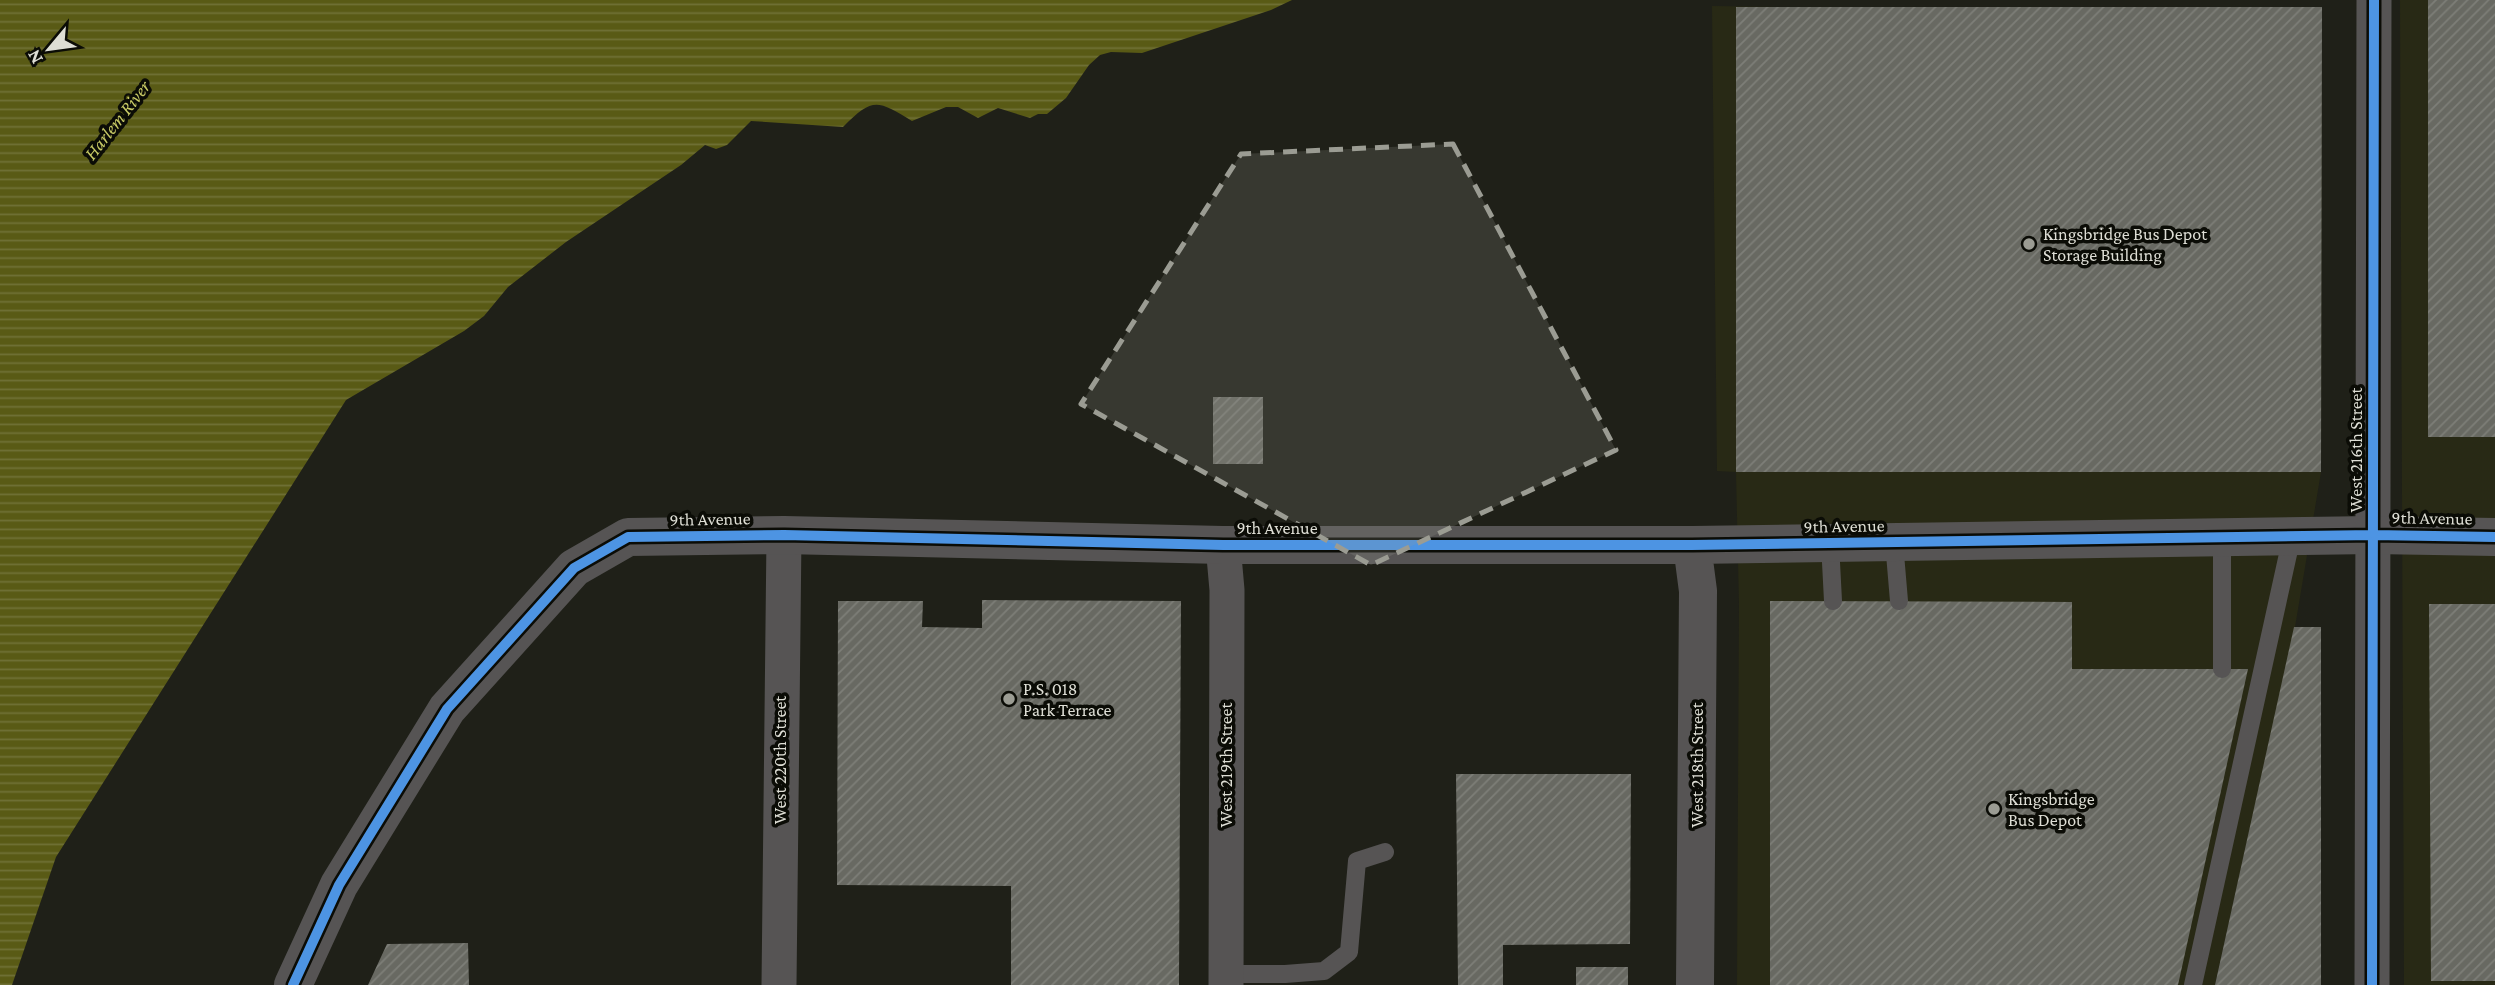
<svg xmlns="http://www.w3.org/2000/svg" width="2495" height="985" font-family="'Crimson Pro',serif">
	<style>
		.built { fill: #282915 }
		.water { fill: url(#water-rules) }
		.building { fill: url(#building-hatch) }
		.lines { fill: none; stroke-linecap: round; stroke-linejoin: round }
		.service { stroke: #565454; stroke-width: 18 }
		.minor { stroke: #565454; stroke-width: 35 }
		.tertiary { stroke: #565454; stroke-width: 38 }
		.cycleway-casing { stroke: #0b0c06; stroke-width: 15 }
		.cycleway { stroke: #4d94e3; stroke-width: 10 }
		.marked { fill: #9b9c93; fill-opacity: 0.2; stroke: #9b9c93; stroke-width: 5; stroke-dasharray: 14 9; stroke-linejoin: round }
		.poi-dot { fill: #9b9c93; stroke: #0b0c06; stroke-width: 2.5 }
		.labels { text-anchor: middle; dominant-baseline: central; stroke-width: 7; stroke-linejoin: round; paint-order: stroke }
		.poi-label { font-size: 18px; fill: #deded5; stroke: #0b0c06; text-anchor: start }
		.street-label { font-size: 18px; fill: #deded5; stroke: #0b0c06 }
		.water-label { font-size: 19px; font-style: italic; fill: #c7c965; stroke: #0b0c06 }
	</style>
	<defs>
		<pattern id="water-rules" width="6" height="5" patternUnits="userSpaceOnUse" patternTransform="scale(1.75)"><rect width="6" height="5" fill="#595a15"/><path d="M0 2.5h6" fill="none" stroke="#707136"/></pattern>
		<pattern id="building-hatch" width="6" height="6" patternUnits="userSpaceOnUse" patternTransform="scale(1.75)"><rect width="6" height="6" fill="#686962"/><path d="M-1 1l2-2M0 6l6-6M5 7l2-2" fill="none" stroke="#7d7e78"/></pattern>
	</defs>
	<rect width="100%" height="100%" fill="#1f2018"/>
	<path class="built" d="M2400 0H2495V985H2404Z
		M1712 6 2322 16 2321 472 2295 627 2215 985H1737L1739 604 1736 472 1717 471Z"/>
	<path class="water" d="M0 0H1292L1271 10 1142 53 1111 52 1100 55 1089 65 1066 98 1047 114H1038L1030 118 998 108 978 118 958 107H946L912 121C877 100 873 97 843 127L751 121 727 145 716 149 705 145 681 165 566 242 508 287 484 316 464 331 346 400 56 857 12 985H0Z"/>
	<path class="building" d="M2428 0H2495V437H2428Z
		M1736 7H2322L2321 472H1736Z
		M1213 397H1263V464H1213Z
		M982 600 1181 601 1179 985H1011V886L837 885 838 601H923L922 627 982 628Z
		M1770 601 2072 602V669H2248L2178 985H1770Z
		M2429 604H2495V981H2431Z
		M2294 627H2321V985H2215Z
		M1456 774H1631L1630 944 1503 945V985H1458Z
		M468 943 469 985H368L387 944Z
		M1576 967H1628V985H1576Z"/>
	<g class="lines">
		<path class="service" d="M1894 542 1899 601
			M1830 543 1833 601
			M2222 669V537
			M1226 974H1285L1324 971 1349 952 1357 861 1385 852
			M2193 985 2292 536"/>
		<path class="minor" d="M1223 545 1227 590 1226 985
			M779 985 784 535
			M2372 985 2374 0"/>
		<path class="tertiary" d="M1692 545 1698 591 1695 985
			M293 985 339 885 447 709 574 568 628 537 784 535 1223 545H1692L2373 535 2495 537"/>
		<defs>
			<path id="cycleway" d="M293 985 339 885 447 709 574 568 628 537 784 535 1223 545H1692L2373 535 2495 537
				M2372 985 2374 0"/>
		</defs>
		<use href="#cycleway" class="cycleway-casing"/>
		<use href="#cycleway" class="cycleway"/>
	</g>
	<path class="marked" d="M1453 144 1616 450 1371 565 1081 404 1241 154Z"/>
	<g class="poi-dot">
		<circle cx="2029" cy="244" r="7"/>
		<circle cx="1009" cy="699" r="7"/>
		<circle cx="1994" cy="809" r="7"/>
	</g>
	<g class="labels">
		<g class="poi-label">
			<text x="2043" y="234">Kingsbridge Bus Depot<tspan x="2043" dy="21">Storage Building</tspan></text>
			<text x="1023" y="689">P.S. 018<tspan x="1023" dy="21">Park Terrace</tspan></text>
			<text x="2008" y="799">Kingsbridge<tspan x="2008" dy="21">Bus Depot</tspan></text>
		</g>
		<g class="street-label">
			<text transform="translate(2356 450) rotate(-90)">West 216th Street</text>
			<text transform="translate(2432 518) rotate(1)">9th Avenue</text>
			<text transform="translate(710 519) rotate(-1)">9th Avenue</text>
			<text transform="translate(1844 526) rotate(-1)">9th Avenue</text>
			<text x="1277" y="528">9th Avenue</text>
			<text transform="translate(780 760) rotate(-90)">West 220th Street</text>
			<text transform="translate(1226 765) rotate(-90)">West 219th Street</text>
			<text transform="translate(1697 765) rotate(-90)">West 218th Street</text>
		</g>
		<g class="water-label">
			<text transform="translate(117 120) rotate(-52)">Harlem River</text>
		</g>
	</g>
	<g transform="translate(49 49) rotate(241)" stroke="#0b0c06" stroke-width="5" paint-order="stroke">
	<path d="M0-5L12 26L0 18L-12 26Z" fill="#deded5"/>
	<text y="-10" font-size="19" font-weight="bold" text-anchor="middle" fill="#deded5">N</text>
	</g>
</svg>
